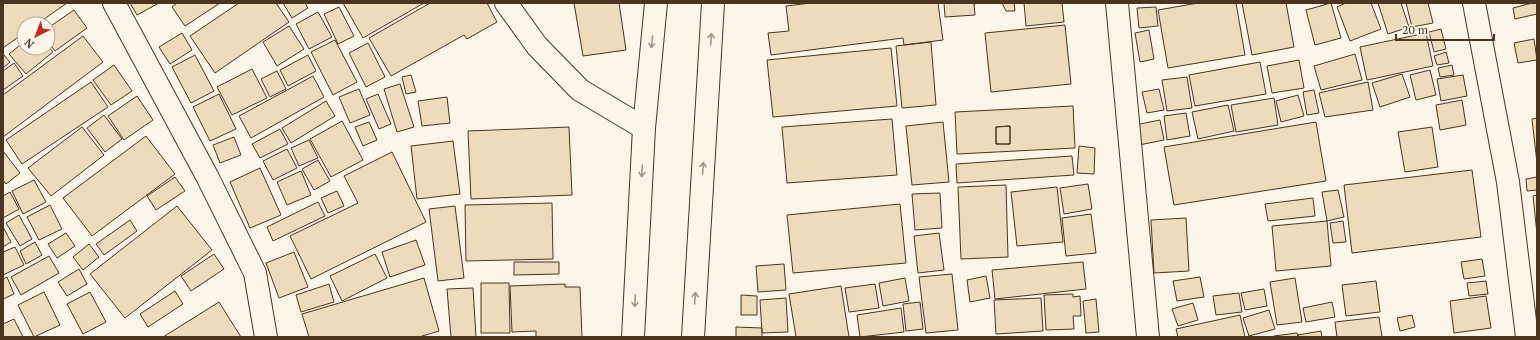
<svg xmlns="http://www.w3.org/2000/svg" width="1540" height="340" font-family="'PT Serif',serif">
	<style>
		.building { fill: #ecdcbc; stroke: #4a3520; fill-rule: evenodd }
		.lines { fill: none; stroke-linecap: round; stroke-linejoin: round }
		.minor-casing { stroke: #4a3520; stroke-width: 24 }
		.minor { stroke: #fbf6e9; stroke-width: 22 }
		.oneway { stroke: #a29684 }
	</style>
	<rect width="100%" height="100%" fill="#fbf6e9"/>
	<path class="building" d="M3 3H67L37 24H24V33L3 48Z
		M130 3H159L137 15Z
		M177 3H220L185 26 172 7Z
		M239 3H276L289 22 215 73 190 36Z
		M283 3H305L308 8 292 18Z
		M343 3H424L363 38Z
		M430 3H487L497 22 467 39 464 35 391 76 369 38Z
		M574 3H619L626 50 583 56Z
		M811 3H938L943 40 904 45 903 38 771 55 768 33 789 31 786 6Z
		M944 3H979L974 4 975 15 945 17Z
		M1002 3H1014L1015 11H1006Z
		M1024 3H1062L1064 22 1026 26Z
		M1198 3H1236L1245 55 1168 68 1158 10Z
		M1242 3H1286L1294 47 1252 55Z
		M1331 3 1341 38 1315 45 1306 10Z
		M1346 3H1371L1381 29 1350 41 1337 7Z
		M1378 3H1401L1409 27 1388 34Z
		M1406 3H1428L1433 23 1412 27Z
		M1532 3H1537V14L1515 19 1513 8Z
		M339 7 354 36 338 44 324 14Z
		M1156 7 1158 26 1139 28 1137 8Z
		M74 10 87 28 55 51 48 42V28Z
		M318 12 332 37 309 49 296 24Z
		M1065 25 1071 84 991 92 985 33Z
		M289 26 304 49 277 66 263 42Z
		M1441 29 1446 49 1434 52 1429 32Z
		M1149 30 1154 59 1140 62 1135 33Z
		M182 33 192 50 170 64 159 47Z
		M1426 33 1433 66 1367 80 1360 47Z
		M83 36 103 62 3 137V95Z
		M1534 39 1537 60 1518 63 1514 43Z
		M335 40 357 82 333 95 311 52Z
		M24 42V48H48V46L53 52 26 74 9 54Z
		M931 42 936 105 902 108 896 46Z
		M368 43 385 77 366 87 349 53Z
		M891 48 897 106 773 117 767 60Z
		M1446 52 1449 63 1437 65 1434 56Z
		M3 54 10 62 3 68Z
		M1355 54 1362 80 1321 90 1314 66Z
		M195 55 214 91 191 103 172 67Z
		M308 55 316 71 288 86 280 70Z
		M1299 60 1304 88 1272 93 1267 66Z
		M1260 62 1266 94 1195 106 1189 75Z
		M14 63 23 76 3 90V71Z
		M114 65 132 91 111 105 93 80Z
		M1452 65 1454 75 1440 77 1438 68Z
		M252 69 267 98 232 115 217 87Z
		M1430 70 1436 95 1416 100 1410 75Z
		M277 71 286 89 270 97 261 79Z
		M1402 74 1410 97 1380 107 1372 83Z
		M411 75 416 92 406 94 402 77Z
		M1463 75 1467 96 1441 101 1437 79Z
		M313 76 324 97 251 138 239 116Z
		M1187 77 1192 108 1167 111 1162 80Z
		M91 82 108 107 22 164 6 140Z
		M1368 82 1373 110 1325 117 1319 93Z
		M400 84 414 127 397 132 384 89Z
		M359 89 370 115 350 123 339 97Z
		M1159 89 1164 110 1147 113 1142 92Z
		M1314 90 1319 113 1307 115 1303 92Z
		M219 94 236 129 210 141 193 107Z
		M378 94 391 124 379 129 366 99Z
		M1298 95 1304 116 1281 122 1276 101Z
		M137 96 153 120 124 140 108 116Z
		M447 97 450 123 422 126 418 101Z
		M1274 98 1278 125 1236 132 1231 105Z
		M1462 100 1466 125 1440 130 1436 105Z
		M326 101 335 116 291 143 282 128Z
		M1228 105 1234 131 1198 139 1192 112Z
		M1073 106 1075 148 957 154 955 112ZM1010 126V144H996V127Z
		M1186 113 1190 136 1167 140 1164 116Z
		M104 115 122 139 105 152 87 128Z
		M1537 118V163L1532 119Z
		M892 119 897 175 787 183 782 127Z
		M1160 120 1164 140 1139 145 1135 125Z
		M342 121 363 160 331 177 310 139Z
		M369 122 377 140 363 146 355 127Z
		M943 122 949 182 912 185 906 126Z
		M1316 122 1326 181 1174 205 1164 147Z
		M1010 126V144H996V127Z
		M82 127 104 155 51 196 28 168Z
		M569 127 572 195 471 199 468 131Z
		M1432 127 1438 167 1405 172 1398 132Z
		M280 129 288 144 260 158 252 144Z
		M146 136 175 174 92 236 63 198Z
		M234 137 241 155 220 163 213 145Z
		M309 140 318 158 299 166 291 148Z
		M453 141 460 194 417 199 411 146Z
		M1079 146 1095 148 1094 174 1077 173Z
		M287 149 297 168 273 180 263 161Z
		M3 151 20 173 6 184 3 180Z
		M392 152 426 222 311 279 290 236 358 203 344 176Z
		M1072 156 1074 175 957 183 956 164Z
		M318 160 330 181 314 190 302 169Z
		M260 168 281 215 250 228 230 182Z
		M1472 170 1481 237 1352 253 1344 185Z
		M301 171 311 195 287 205 277 182Z
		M175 177 185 191 156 210 147 196Z
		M1537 177V190L1527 191 1526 179Z
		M34 180 46 202 23 214 12 191Z
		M1088 184 1092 209 1064 214 1060 188Z
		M1006 185 1008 257 961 259 958 187Z
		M1057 187 1063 242 1017 246 1011 192Z
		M1338 190 1344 217 1327 221 1322 192Z
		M337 191 344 206 328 213 321 198Z
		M10 192 19 209 3 218V196Z
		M940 193 942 228 915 230 912 194Z
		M1537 195V234L1533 196Z
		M1313 198 1315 216 1268 221 1265 204Z
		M318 202 325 216 273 241 267 227Z
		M552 203 553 259 466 261 465 205Z
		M900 204 906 263 793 273 787 215Z
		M50 205 62 229 39 240 27 217Z
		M177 206 212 250 125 318 90 274Z
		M455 206 464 278 438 281 429 209Z
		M1091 214 1096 253 1066 256 1062 218Z
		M19 215 32 239 20 246 6 223Z
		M1186 218 1189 271 1154 273 1151 220Z
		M130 220 137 231 104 255 96 244Z
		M1327 221 1331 266 1276 271 1272 226Z
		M1343 221 1346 242 1333 243 1330 223Z
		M3 227 11 242 3 247Z
		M66 233 75 246 57 258 48 244Z
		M939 233 944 270 918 273 914 236Z
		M416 240 425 265 390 277 382 252Z
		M35 242 42 255 26 264 20 251Z
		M89 244 99 257 83 270 73 257Z
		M15 247 24 265 3 275V252Z
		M294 252 308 287 279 298 266 263Z
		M214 254 224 269 191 291 181 276Z
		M375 254 387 278 342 301 330 276Z
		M49 256 59 273 21 295 11 277Z
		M1482 259 1485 276 1464 279 1461 262Z
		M514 262H559V274L514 275Z
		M1083 262 1086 289 995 299 992 270Z
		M784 264 786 290 758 292 756 266Z
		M79 269 87 284 67 296 58 282Z
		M952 274 958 330 926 333 919 277Z
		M986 276 990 298 970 302 967 280Z
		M7 277 14 294 3 299V279Z
		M1200 277 1204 297 1177 301 1173 281Z
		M424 278 439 331 419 337H309L302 314Z
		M905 278 909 301 883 306 879 283Z
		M1295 278 1302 322 1277 325 1270 282Z
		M1376 281 1380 312 1346 316 1342 285Z
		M1486 281 1488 294 1469 296 1467 283Z
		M481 283H509L510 333H481Z
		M329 284 334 302 301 312 296 295Z
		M565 284V287H580L582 337H536V331L512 332 510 286Z
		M875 284 879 308 849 312 845 288Z
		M841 286 849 337H796L789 294Z
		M473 288 476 337H451L447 289Z
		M1264 289 1267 306 1245 310 1241 293Z
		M175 291 183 304 148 327 140 314Z
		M44 292 60 325 34 337 18 305Z
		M90 292 106 322 83 334 67 304Z
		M1239 293 1242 312 1216 315 1213 296Z
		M1073 294V297L1080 296 1081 316H1073L1074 329 1046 330 1044 295Z
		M741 295 757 296V315H741Z
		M1486 296 1491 328 1454 333 1450 301Z
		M786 298 788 332 762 333 760 300Z
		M1041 298 1043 331 996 334 994 300Z
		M1096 299 1099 332 1086 333 1083 301Z
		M219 302 241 337H163Z
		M920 302 923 329 906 331 903 304Z
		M1332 302 1335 317 1306 322 1303 308Z
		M1193 303 1198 320 1178 326 1172 309Z
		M901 308 904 332 860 337 857 315Z
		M1269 310 1275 329 1249 336 1243 318Z
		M1240 315 1245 337H1178L1176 329Z
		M1412 315 1415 327 1400 331 1397 318Z
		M1379 317 1382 337H1337L1335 322Z
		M14 319 23 337H3V324Z
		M736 327 762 328V337H736Z
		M1321 331 1322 337H1299L1298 335Z
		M1297 333 1298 337H1274V336Z"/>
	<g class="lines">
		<defs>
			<path id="minor" d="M114 3 208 178 255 273 266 337
				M506 3 537 46 580 90 644 128
				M1117 3 1148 337
				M1474 3 1508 182 1527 337
				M633 337 644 128 656 3
				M693 337 713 3"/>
		</defs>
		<use href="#minor" class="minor-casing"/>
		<use href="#minor" class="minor"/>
	</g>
	<defs><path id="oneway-shaft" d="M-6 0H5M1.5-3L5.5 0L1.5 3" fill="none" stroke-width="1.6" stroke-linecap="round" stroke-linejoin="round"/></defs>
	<g class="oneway">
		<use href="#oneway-shaft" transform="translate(711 39) rotate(-86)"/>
		<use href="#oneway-shaft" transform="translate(652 42) rotate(96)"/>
		<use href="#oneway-shaft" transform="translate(703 168) rotate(-86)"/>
		<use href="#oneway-shaft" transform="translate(642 171) rotate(93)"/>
		<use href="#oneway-shaft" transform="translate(695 298) rotate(-86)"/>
		<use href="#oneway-shaft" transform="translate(635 301) rotate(93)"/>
	</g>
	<rect width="1540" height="340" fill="none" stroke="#4a3520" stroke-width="8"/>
	<g transform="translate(36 36) rotate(222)"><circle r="19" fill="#fbf6e9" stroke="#b4a999"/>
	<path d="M0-3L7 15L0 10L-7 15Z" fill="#c62828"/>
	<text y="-6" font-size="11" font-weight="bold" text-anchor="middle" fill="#4a3520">N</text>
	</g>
	<path d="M1396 34v6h98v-6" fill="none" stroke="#4a3520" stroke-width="2"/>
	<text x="1402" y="34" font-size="12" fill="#4a3520" stroke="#fbf6e9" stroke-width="3" paint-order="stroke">20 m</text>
</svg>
